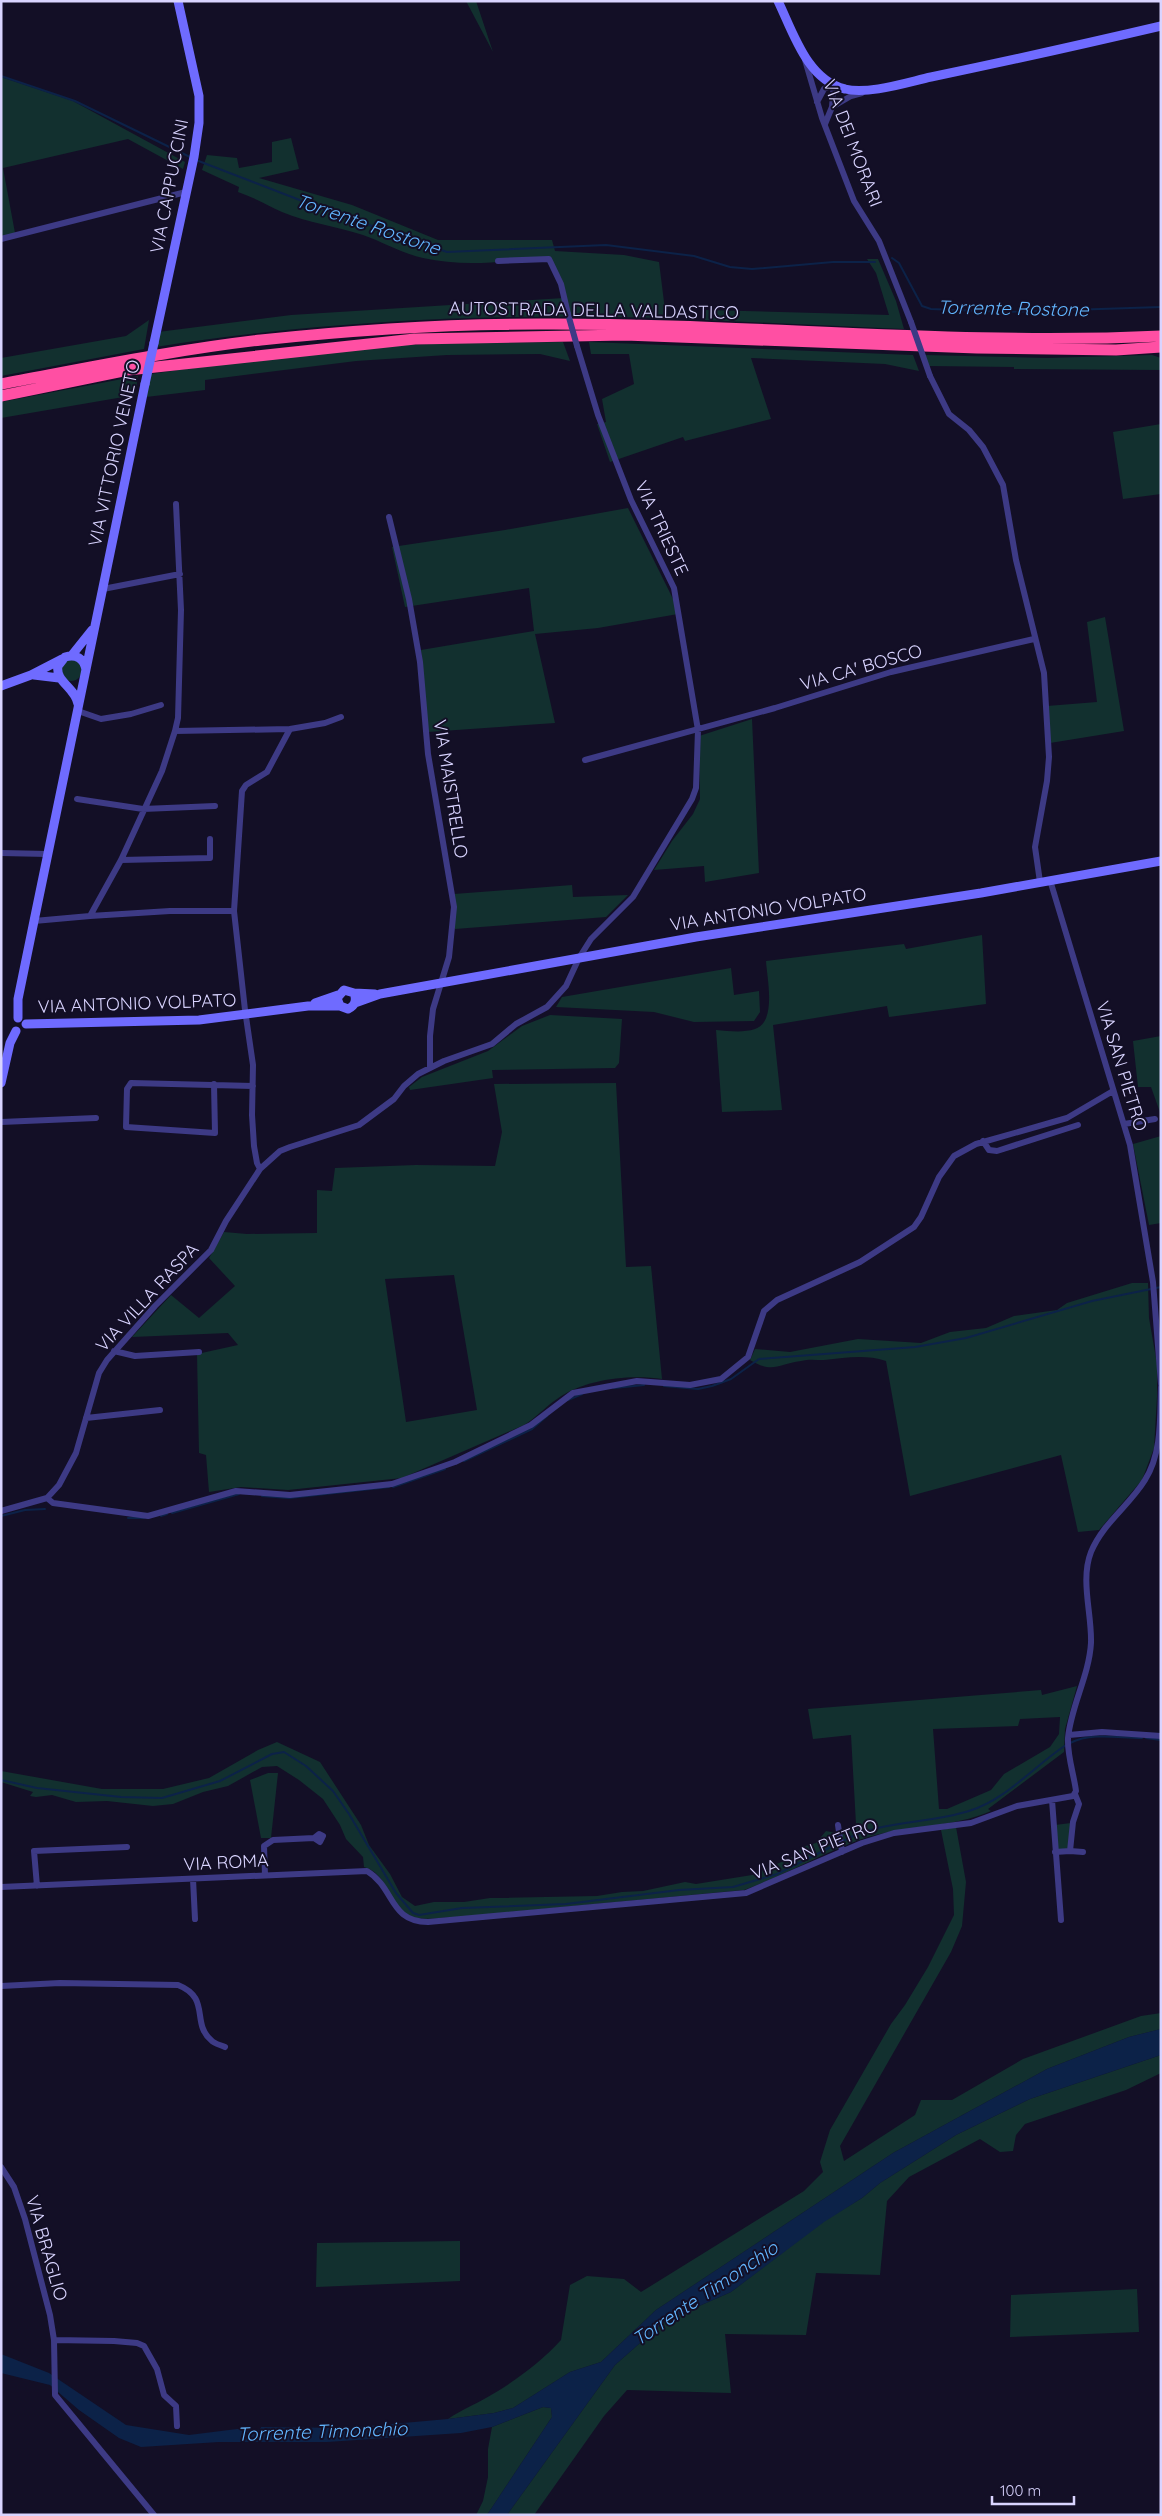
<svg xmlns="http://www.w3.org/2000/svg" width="1162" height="2516" font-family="Quicksand,sans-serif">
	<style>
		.green { fill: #12302f; fill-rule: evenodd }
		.water { fill: #0c2248 }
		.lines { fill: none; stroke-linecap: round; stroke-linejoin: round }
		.stream { stroke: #0c2248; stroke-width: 2 }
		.street { stroke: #3d3a85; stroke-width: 6 }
		.secondary { stroke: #6f6bff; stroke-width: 9 }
		.highway { stroke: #ff4fa3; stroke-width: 11 }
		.street-bridge { stroke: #3d3a85; stroke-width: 6 }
		.secondary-bridge { stroke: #6f6bff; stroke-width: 9 }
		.labels { text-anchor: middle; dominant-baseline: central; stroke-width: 4; stroke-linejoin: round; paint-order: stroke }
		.street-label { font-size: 18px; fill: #d9d4ff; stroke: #130f26 }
		.water-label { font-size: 19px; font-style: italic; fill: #62b6ff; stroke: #130f26 }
	</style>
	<rect width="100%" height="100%" fill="#130f26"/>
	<path class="green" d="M466 1H476L493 52Z
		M1 77 73 101 185 162 183 169 128 139 3 168 15 233 1 237Z
		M291 138 299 169 259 178 352 205 438 240H552L555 251 624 255 659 262 666 318C495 313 326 320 156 347L158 332 291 315 564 298 557 277 544 257C504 262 463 267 423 258 401 253 383 242 363 235 336 226 308 223 282 212 267 205 253 197 238 192L239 187 202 170 207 155 237 158 239 168 272 162V142Z
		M867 259H878L896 301 904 329 705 320 706 310 889 315 876 273Z
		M149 320 144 349 1 376V358L126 336Z
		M563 342 570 361 540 354 447 355 356 361 205 380V390L146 397 151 374C218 364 286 356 354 349 423 342 493 343 563 342Z
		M589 342 913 355 919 371 885 364 751 358 771 419 685 441 683 437 610 462 597 424 606 422 602 399 634 384 629 354H591Z
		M925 355 1047 358 1152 355 1161 358V370L1014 369V367L928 366Z
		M138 376 135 395 1 418V402Z
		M1161 424V494L1123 499 1113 432Z
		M628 508 675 603 678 614 598 628 535 634 555 723 428 732 421 650 534 631 529 588 405 607 392 547 505 530Z
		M1105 617 1124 731 1050 743 1047 706 1097 702 1087 622Z
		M60 670a11 11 0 1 1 22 0a11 11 0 1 1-22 0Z
		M752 719 759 873 705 882 704 866 654 870 672 841 693 814 700 799 699 736Z
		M572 885 573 897 628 895 606 917 455 929 454 894Z
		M982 935 986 1004 889 1017 887 1006 773 1025 782 1110 722 1112 716 1030C729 1031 743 1033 755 1029 777 1022 767 978 766 961L904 944 906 949Z
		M731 968 734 995 759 991 760 1012 754 1021 694 1022 654 1012 556 1007 562 997Z
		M550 1015 622 1019 619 1063 615 1068 492 1070 493 1078 410 1090 409 1087 422 1077 488 1051 522 1026Z
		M1161 1036V1115L1151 1087H1138L1133 1041Z
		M616 1083 626 1267 651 1266 662 1379C630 1374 584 1379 557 1399 545 1407 537 1417 524 1425L402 1478 288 1490 241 1487 209 1492 206 1455 199 1453 197 1354 238 1345 228 1333 132 1337 171 1295 199 1318 235 1286 209 1258 224 1232 247 1234 317 1233V1190L332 1191 335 1168 416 1165 495 1166 502 1132 494 1084ZM454 1275 477 1410 406 1422 385 1279Z
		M1161 1136V1223L1149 1225 1133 1144Z
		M1132 1283H1148L1149 1318 1157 1364V1397L1154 1448 1142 1480 1099 1530 1078 1532 1061 1455 910 1496 886 1361C864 1354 846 1358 824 1360 816 1360 808 1359 801 1361 778 1364 773 1374 750 1360L755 1349 790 1352 858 1339 921 1343 950 1332 986 1328 1014 1316 1057 1310 1067 1303Z
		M1077 1686 1065 1729 1064 1752 988 1809 991 1811C952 1828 908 1825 868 1837 825 1851 786 1875 744 1890L457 1917C442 1917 421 1922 407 1915 391 1908 388 1873 364 1867L363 1857 346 1839 340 1825 323 1799 299 1780 277 1766 262 1767 228 1786 203 1792 173 1804 153 1806 107 1801 76 1802 52 1795 36 1797 30 1796 33 1792 1 1782V1771L102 1789H163L209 1778 258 1750 277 1742 320 1762 361 1825 369 1845 390 1874 402 1897 415 1906 434 1902H464L490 1898 597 1896 622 1892 643 1891 685 1882 696 1884 752 1875 795 1856 802 1847 816 1843 826 1831 836 1833 856 1824 851 1735 813 1739 808 1709 1041 1690 1042 1695ZM1060 1717 1059 1734 1050 1747 1004 1774 991 1790 947 1809H939L933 1729 1018 1726 1020 1719Z
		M268 1773H278L271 1838H261L250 1780Z
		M1071 1823 1068 1849H1057L1055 1825Z
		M956 1827 966 1882 962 1926 951 1952 840 2146 844 2161 915 2115 921 2100H952L1023 2059 1141 2016 1161 2013V2029L1129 2037 1047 2069 893 2153 656 2310 601 2362 570 2372 513 2408 494 2413 448 2419C461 2410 474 2405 486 2398 513 2383 541 2362 561 2340L570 2285 587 2276 624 2279 641 2292 804 2191 823 2172 820 2162 830 2130 891 2024 905 2005 928 1967 954 1915 953 1889 941 1830Z
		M1161 2055V2073L1126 2090 1025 2124 1016 2135 1013 2151 1000 2152 980 2139 909 2177 887 2201 880 2275 816 2273 806 2335 725 2334 731 2393 627 2390 604 2416 534 2515H507L615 2365 665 2321 731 2292 824 2221 862 2198 880 2183 956 2135 1030 2099Z
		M460 2241V2281L316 2287 317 2243Z
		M1137 2289 1139 2332 1010 2337 1011 2295Z
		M543 2407 551 2408 552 2417 487 2515H476L483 2501 488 2477V2449L492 2427Z"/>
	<path class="water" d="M1161 2029V2055L1030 2099 956 2135 880 2183 862 2198 824 2222 731 2292 665 2321 615 2365 507 2515H487L552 2417 551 2408 543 2407 492 2427 461 2433 327 2442H219L141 2447 119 2438 79 2410 50 2385 1 2373V2354L49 2373 126 2425 189 2435 237 2429 260 2430 261 2427 347 2428 448 2419 494 2413 513 2408 570 2372 601 2362 656 2310 893 2153 1047 2069 1129 2037Z"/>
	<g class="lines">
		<path class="stream" d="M1 76 75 101 192 158
			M196 160 323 209 447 252 606 245 694 256 730 267 752 269 833 262H875
			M892 258 899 263 922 306 931 309 1005 312 1161 307
			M664 1386 698 1389 712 1386 731 1379 759 1359 915 1347 966 1338 1092 1301 1161 1287
			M614 1388 644 1385
			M568 1400 582 1394
			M464 1461 532 1429 547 1416
			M393 1487 445 1469
			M262 1496 289 1498 389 1487
			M172 1513 239 1494
			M1 1516 25 1510 45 1509
			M161 1516 167 1514
			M128 1518H144
			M1146 1738 1161 1740
			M1070 1743C1093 1732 1118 1738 1142 1738
			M1 1780 37 1788 121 1797 162 1798 220 1781 272 1754 284 1752 306 1766 333 1791 349 1814 396 1893 413 1913 419 1915 462 1908 566 1904 679 1890 733 1887 777 1874 839 1843
			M843 1841C881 1820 928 1824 969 1811 1006 1800 1034 1766 1066 1745"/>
		<path class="street" d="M805 60 822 118 854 201 879 241 911 322
			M817 102 824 89 834 84 832 107 825 124
			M832 107 851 96 862 93
			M1 239 186 192
			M498 261 549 259 561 284 568 314
			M930 376 949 414 969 430 983 447 1003 485 1016 560 1044 673 1049 757 1047 781 1035 847 1040 882
			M389 517 409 599 420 662 428 754 454 907 449 957 433 1009 430 1036V1067
			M103 589 180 574
			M78 711 101 719 131 714 161 705
			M175 731 290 729
			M585 760 775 708 891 672 1034 639
			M77 799 143 809 215 806
			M1 853 48 854
			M121 860 210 858V839
			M1050 880 1130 1145 1153 1282 1161 1384
			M90 916 170 911H234
			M34 921 90 916 121 860 162 771 175 731 178 718 181 610 176 504
			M214 1084 215 1133 126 1127 127 1089 131 1083 253 1086
			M1 1122 96 1118
			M1124 1124 1155 1119
			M983 1141 989 1150 997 1151 1078 1125
			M260 1169 257 1163 254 1146 252 1115 253 1065 245 1010 234 911 242 791 246 785 267 772 290 729 325 723 341 717
			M114 1351 135 1356 199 1352
			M86 1418 160 1410
			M47 1498 53 1503 148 1516 236 1491 290 1495 392 1484 455 1462 531 1425 573 1393 637 1381 690 1385 721 1379 748 1357 764 1311 777 1300 860 1262 914 1227 921 1217 939 1177 954 1156 976 1144 1067 1118 1113 1091
			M1 1511 47 1498 59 1485 76 1453 99 1373 107 1360 155 1306 211 1250 226 1221 260 1169 280 1151 290 1147 359 1125 394 1099 404 1086 418 1074 444 1061 492 1044 516 1024 547 1007 566 986 579 958 591 939 633 897 692 799 696 788 698 730 674 588 631 500 598 415 577 346
			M1069 1735 1102 1732 1161 1736
			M1052 1800 1061 1920
			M838 1825 842 1852
			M1070 1851 1083 1852
			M1055 1852 1070 1851 1073 1822 1079 1804 1075 1794
			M265 1875 264 1846 273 1840 314 1838 319 1834 323 1836 320 1842 314 1838
			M193 1879 195 1919
			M37 1886 34 1851 127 1847
			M1 1887 367 1871C395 1888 389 1922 428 1922L746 1893 862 1843 894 1833 971 1823 1017 1806 1073 1796 1076 1791C1074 1775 1067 1755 1068 1738 1071 1706 1089 1676 1091 1643 1092 1614 1080 1580 1091 1552 1103 1523 1129 1506 1145 1480 1162 1453 1160 1418 1161 1387
			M1 1986 60 1983 178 1985C211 1998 191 2023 211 2040 214 2044 221 2045 225 2047
			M1 2167 14 2187 25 2219 50 2315 54 2340 55 2395 154 2515
			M54 2340 114 2341 137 2343 144 2346 157 2369 164 2395 176 2406 177 2426"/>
		<path class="secondary" d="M778 1C793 32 807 80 845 89 868 95 908 82 931 77 1008 61 1084 44 1161 26
			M154 343 194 157 199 123V96L178 1
			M72 655 92 630
			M34 675 59 678
			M1 686 31 675 62 659
			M78 704C75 687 55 682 58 666L65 657C76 654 84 658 86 670
			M354 993C357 1000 355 1006 348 1009L340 1006 337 998 344 990 354 993 375 994
			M315 1003 338 995
			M355 1003 380 994 696 937 981 893 1161 861
			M18 1018V999L34 921 145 384
			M26 1024 199 1020 308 1006H340
			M1 1083 10 1043 16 1031"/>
		<path class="highway" d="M1 384C87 368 174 350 261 340 354 330 447 324 541 324 748 323 954 346 1161 336
			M1 396 128 370 415 339 625 335 977 348 1116 350 1161 347"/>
		<path class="street-bridge" d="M568 314 577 346
			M911 322 930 376"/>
		<path class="secondary-bridge" d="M145 384 154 343"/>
	</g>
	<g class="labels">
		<g class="street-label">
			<text transform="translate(853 143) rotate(69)">VIA DEI MORARI</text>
			<text transform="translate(169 186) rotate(-79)">VIA CAPPUCCINI</text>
			<text transform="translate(594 310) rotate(1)">AUTOSTRADA DELLA VALDASTICO</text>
			<text transform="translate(114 453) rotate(-78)">VIA VITTORIO VENETO</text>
			<text transform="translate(662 528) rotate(65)">VIA TRIESTE</text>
			<text transform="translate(861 667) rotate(-16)">VIA CA' BOSCO</text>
			<text transform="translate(451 789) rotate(81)">VIA MAISTRELLO</text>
			<text transform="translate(768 909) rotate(-9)">VIA ANTONIO VOLPATO</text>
			<text transform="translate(137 1003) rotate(-2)">VIA ANTONIO VOLPATO</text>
			<text transform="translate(1122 1066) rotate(73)">VIA SAN PIETRO</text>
			<text transform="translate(147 1297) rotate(-47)">VIA VILLA RASPA</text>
			<text transform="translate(814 1849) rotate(-22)">VIA SAN PIETRO</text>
			<text transform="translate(226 1862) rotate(-3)">VIA ROMA</text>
			<text transform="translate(47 2248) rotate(74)">VIA BRAGLIO</text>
		</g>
		<g class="water-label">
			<text transform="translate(368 224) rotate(19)">Torrente Rostone</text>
			<text transform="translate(1013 308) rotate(1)">Torrente Rostone</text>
			<text transform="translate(705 2293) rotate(-34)">Torrente Timonchio</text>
			<text transform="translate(322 2431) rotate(-2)">Torrente Timonchio</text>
		</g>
	</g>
	<rect width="1162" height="2516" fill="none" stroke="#d9d4ff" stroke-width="5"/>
	<path d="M992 2496v8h82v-8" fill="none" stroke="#d9d4ff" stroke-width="2.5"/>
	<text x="1000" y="2496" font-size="15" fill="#d9d4ff" stroke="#130f26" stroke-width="4" paint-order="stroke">100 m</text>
</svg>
